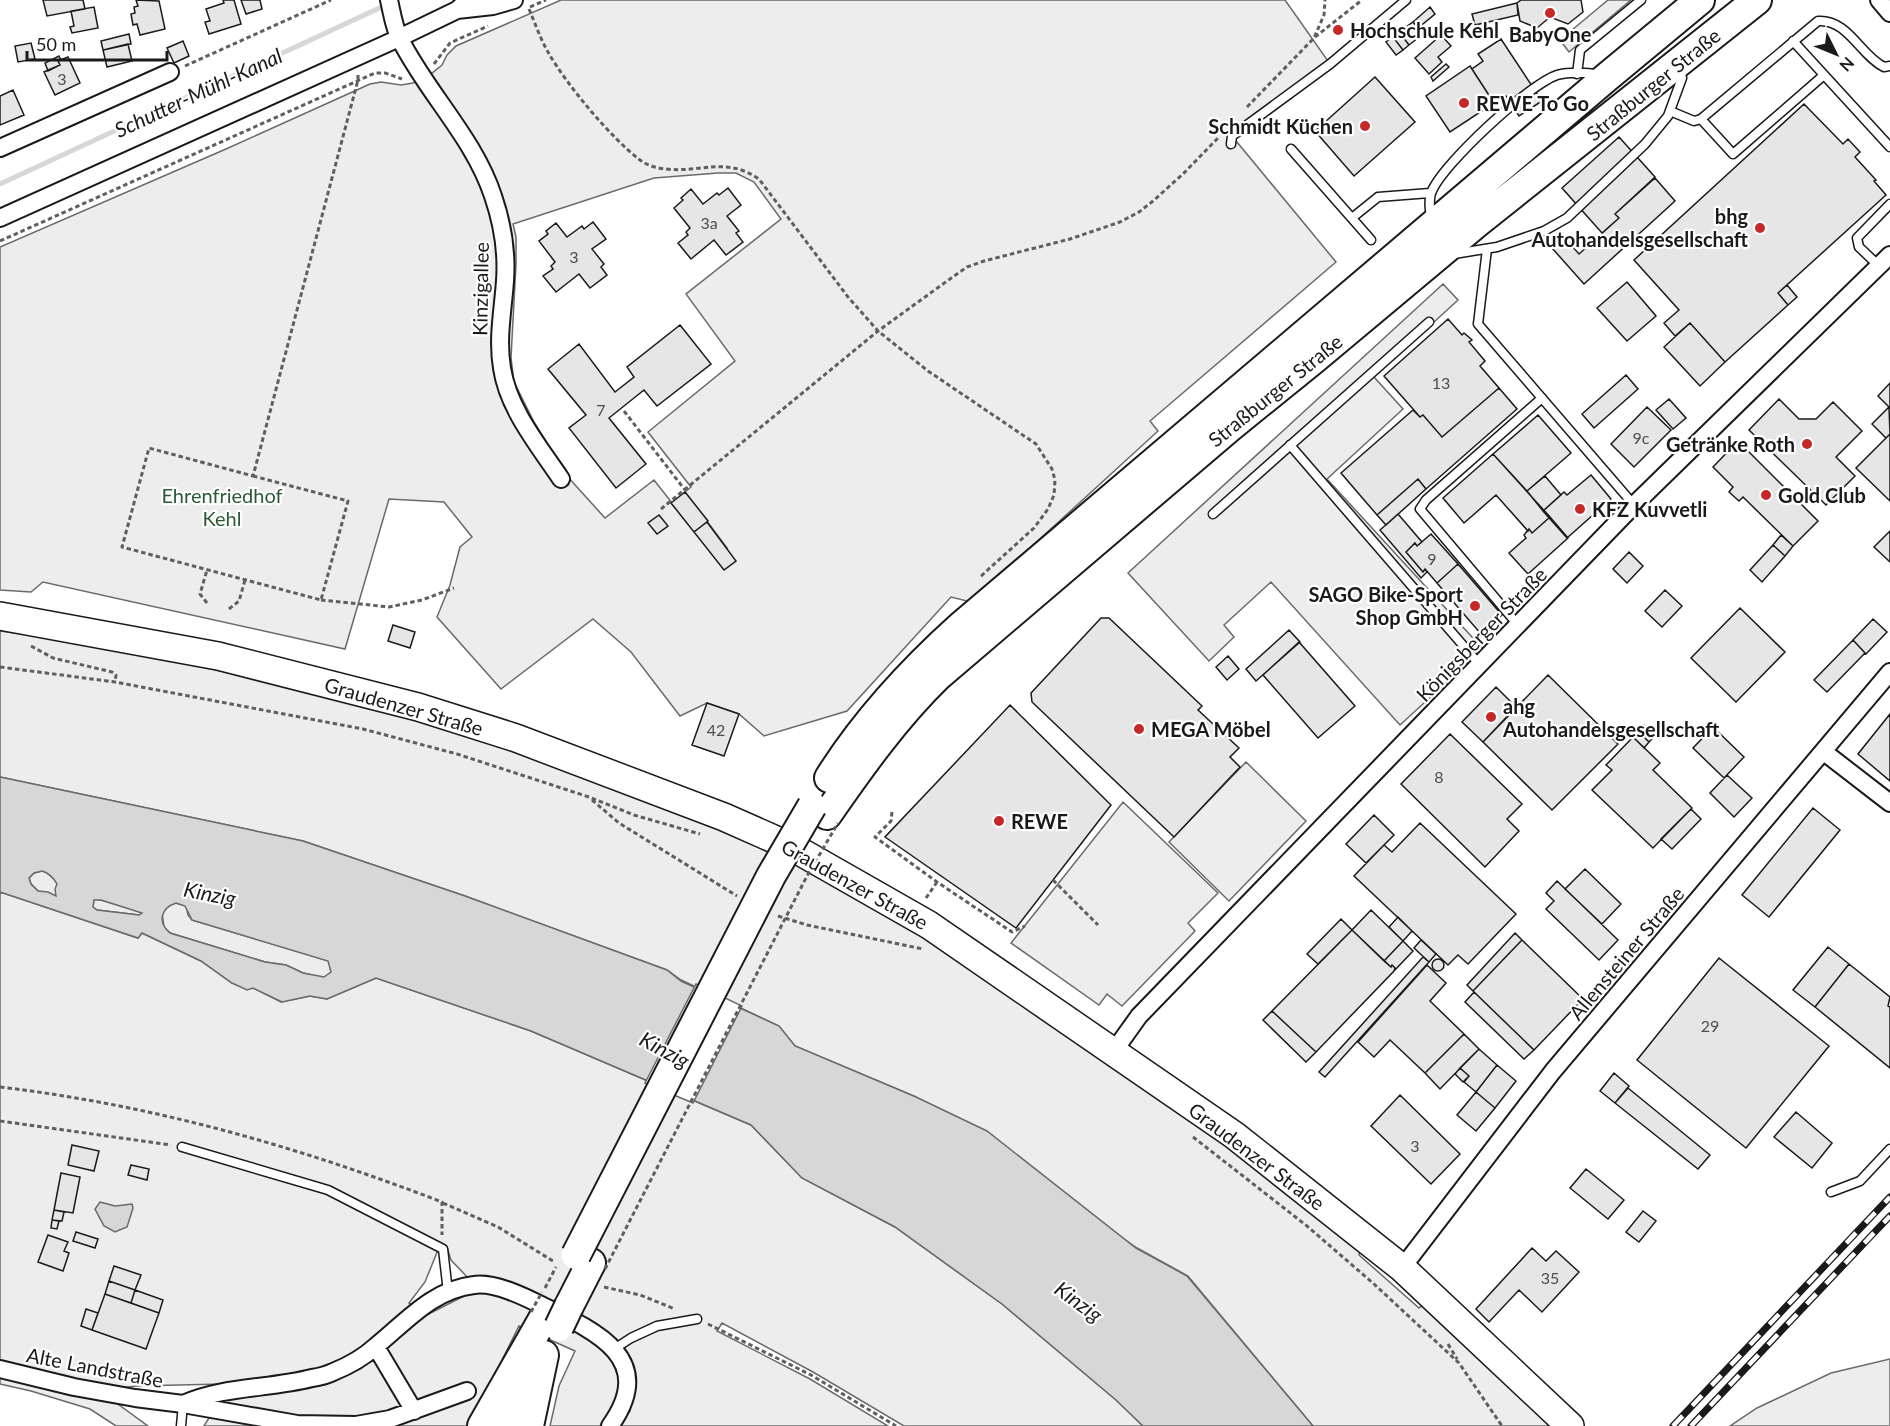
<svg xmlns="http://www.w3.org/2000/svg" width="1890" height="1426" font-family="Lato,sans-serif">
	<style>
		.built { fill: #ededed; stroke: #6a6a6a; stroke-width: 1.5; fill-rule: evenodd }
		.water { fill: #d7d7d7; stroke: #6a6a6a; stroke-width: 1.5; fill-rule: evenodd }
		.pier { fill: #fff; stroke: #6a6a6a; stroke-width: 1.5 }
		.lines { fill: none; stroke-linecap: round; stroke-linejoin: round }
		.stream { stroke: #d7d7d7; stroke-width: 5 }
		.building { fill: #e6e6e6; stroke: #1a1a1a; stroke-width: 1.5 }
		.service-casing { stroke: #1a1a1a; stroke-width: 11 }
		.minor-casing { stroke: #1a1a1a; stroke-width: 20 }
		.primary-casing { stroke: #1a1a1a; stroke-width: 30 }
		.trunk-casing { stroke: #1a1a1a; stroke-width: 32 }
		.path { stroke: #5f5f5f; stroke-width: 3; stroke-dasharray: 4.5 3; stroke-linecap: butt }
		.service { stroke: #fff; stroke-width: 8 }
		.minor { stroke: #fff; stroke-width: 16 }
		.primary { stroke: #fff; stroke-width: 27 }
		.trunk { stroke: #fff; stroke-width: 28 }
		.rail-casing { stroke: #1a1a1a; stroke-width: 7 }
		.rail { stroke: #fff; stroke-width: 4.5; stroke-dasharray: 14; stroke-linecap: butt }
		.trunk-bridge-casing { stroke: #1a1a1a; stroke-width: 32; stroke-linecap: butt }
		.path-bridge { stroke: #5f5f5f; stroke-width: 3; stroke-dasharray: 4.5 3; stroke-linecap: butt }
		.trunk-bridge { stroke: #fff; stroke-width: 28 }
		.poi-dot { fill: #c62828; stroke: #fff; stroke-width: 2 }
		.labels { text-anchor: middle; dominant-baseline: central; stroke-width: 4.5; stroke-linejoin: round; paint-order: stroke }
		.number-label { font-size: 16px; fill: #4d4d4d }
		.poi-label { font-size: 20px; font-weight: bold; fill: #1a1a1a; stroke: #fff; text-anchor: start }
		.street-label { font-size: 20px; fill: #1a1a1a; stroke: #fff }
		.park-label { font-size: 20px; fill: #2b5a34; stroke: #fff }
		.water-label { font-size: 21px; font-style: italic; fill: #1a1a1a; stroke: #fff }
	</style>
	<rect width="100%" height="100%" fill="#fff"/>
	<path class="built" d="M561 0H1285L1328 61 1232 136 1336 262 1150 421 1158 431 971 602 951 597 847 711 764 736 739 714 707 703 680 716 631 652 593 619 501 689 437 617 450 585 460 547 472 537 444 502 389 499 345 649 43 582 31 592 0 590V247L226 149 370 84 381 82 401 85 413 83 432 73 442 65 447 55 456 46ZM718 173H736L754 182 781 219 686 294 735 361 648 432 691 487 685 492 727 548 724 569 654 480 605 518 567 476 534 422 514 382 511 358 516 264V237L513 224 654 178Z
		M1608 0H1631L1569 52 1560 40Z
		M1443 284 1458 300 1374 377 1403 409 1327 479 1483 649 1400 725 1271 582 1224 625 1234 637 1209 661 1128 573Z
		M0 631 103 645 298 688 463 733 747 836 921 933 1167 1097 1361 1246 1359 1255 1419 1308 1426 1302 1558 1426H1313L1188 1276 1137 1248 916 1097 795 1046 779 1026 681 980 667 970 465 896 303 841 0 777Z
		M1246 762 1306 821 1229 901 1169 842Z
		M1123 802 1218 893 1188 923 1195 931 1122 1006 1107 994 1099 1005 1011 943Z
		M42 871 46 872 55 880 57 884 56 896 38 891 31 884 29 878 34 873Z
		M0 892 138 938 142 933 201 961 232 983 253 988 281 1002 310 996 327 999 376 978 531 1031 751 1125 802 1178 895 1227 1002 1304 1116 1400 1143 1426H904L813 1372 722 1323 717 1331 810 1379 888 1426H619L630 1411 616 1402 600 1426H550L559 1386 575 1351 519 1326 469 1426H204L209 1418 221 1384 136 1386 100 1391 148 1426H116L90 1409 31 1391 0 1384ZM440 1245 447 1247 451 1260 470 1280 468 1294 429 1314 409 1303 425 1282Z
		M94 899 101 900 143 912 139 915 97 910 93 907Z
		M176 903 186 906 188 915 192 920 329 961 331 972 324 978 303 973 286 965 265 962 170 933 164 927 162 913 169 905Z
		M1890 1359V1426H1730L1757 1408 1831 1373Z"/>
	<path class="water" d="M0 777 303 841 465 896 667 970 681 981 779 1026 795 1046 916 1097 987 1131 1136 1248 1187 1276 1313 1426H1143L1116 1400 1002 1304 895 1227 802 1178 751 1125 531 1031 376 978 327 999 310 996 282 1002 253 988 247 990 232 983 201 961 142 933 138 938 0 892ZM42 871C49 873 53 877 57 884L55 889 56 896 48 892 38 891 31 884 29 878 34 873ZM94 900H101L142 913 139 915 97 910 93 907ZM176 903 185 906 192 920 328 961 331 972 324 977 303 973 286 965 265 962 170 933C157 922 161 908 176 903Z
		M100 1202 115 1206 132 1204 133 1208 127 1227 115 1232 104 1226 95 1209Z"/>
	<path class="pier" d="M696 984 742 1006 693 1103 645 1083Z"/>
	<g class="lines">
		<path class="stream" d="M0 184 388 4"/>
	</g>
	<path class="building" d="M43 0H83L85 9 47 16Z
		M136 0 159 1 165 29 140 35 137 24 133 25 131 14 135 13 134 7 138 6Z
		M223 0H234L241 24 209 34 205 22 210 21 206 9 224 3Z
		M241 0H260L262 9 246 14Z
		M1521 0H1581L1583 12 1568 24 1550 17 1537 28 1520 21 1517 3Z
		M1517 3 1518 15 1475 25 1472 14Z
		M94 7 98 28 72 33 70 27 74 26 71 11Z
		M1430 7 1435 14 1418 28 1413 22Z
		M1413 22 1423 34 1409 45 1399 32Z
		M1399 32 1409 45 1403 50 1393 37Z
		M129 34 131 44 103 50 101 41Z
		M1441 35 1451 46 1438 57 1442 62 1429 74 1415 58Z
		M1393 37 1403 50 1396 55 1386 42Z
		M1501 39 1542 101 1519 116 1506 96 1494 103 1472 69 1483 61 1478 54Z
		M183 41 189 56 174 63 167 48Z
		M31 43 35 59 18 62 15 46Z
		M128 44 132 61 107 67 103 50Z
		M59 56 61 60 58 61 60 65 48 71 45 63Z
		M68 57 80 83 55 95 44 72 60 65 58 61Z
		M1446 64 1449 67 1433 81 1431 77Z
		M1470 66 1494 103 1450 132 1426 96Z
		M1375 77 1415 122 1354 176 1315 131Z
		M13 90 24 115 0 125V96Z
		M1804 104 1843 144 1848 139 1860 152 1855 157 1876 180 1874 181 1886 195 1778 293 1788 305 1725 362 1690 323 1675 336 1664 323 1679 310 1634 260Z
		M1619 137 1655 177 1615 214 1619 218 1602 233 1562 188Z
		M1655 178 1675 201 1584 284 1552 248 1564 237 1579 254 1619 218 1615 214Z
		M728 188 741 205 727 216 739 231 736 233 743 242 726 255 714 240 691 259 678 243 688 235 686 232 690 228 674 208 683 200 681 198 691 189 703 204 717 193 719 195Z
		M593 222 606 239 592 249 604 264 601 267 607 275 590 288 579 274 556 292 543 276 553 269 551 266 555 262 539 241 548 234 546 231 556 223 567 237 582 226 584 229Z
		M1627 282 1656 316 1627 341 1597 308Z
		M1787 285 1797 297 1788 305 1778 293Z
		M1448 319 1462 335 1464 333 1472 340 1469 342 1485 361 1480 366 1499 388 1442 437 1423 415 1420 417 1384 376Z
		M1690 323 1725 362 1700 386 1664 347Z
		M680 325 711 364 657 406 644 390 609 418 646 464 616 488 569 428 586 415 548 369 579 344 615 392 634 377 627 367Z
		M1626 375 1638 389 1594 428 1582 414Z
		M1890 383V408L1878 396Z
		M1499 388 1517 409 1426 489 1418 479 1377 515 1341 473 1413 410 1420 417 1423 415 1442 437Z
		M1669 399 1686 418 1673 429 1656 410Z
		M1779 399 1799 419H1816L1833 402 1862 431 1836 457 1855 476 1826 505 1749 430Z
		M1647 407 1671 430 1634 467 1611 444Z
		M1889 407 1890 434 1886 438 1872 424Z
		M1538 415 1571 453 1527 491 1493 454Z
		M1890 434V501L1856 468Z
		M1738 441 1818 521 1793 546 1743 497 1739 501 1729 492 1733 487 1713 467Z
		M1493 454 1550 517 1532 533 1529 529 1528 531 1496 495 1464 523 1443 498Z
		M1591 475 1611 499 1567 538 1543 511 1564 492 1567 495Z
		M1545 476 1561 495 1543 511 1527 491Z
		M1418 479 1426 489 1386 525 1377 515Z
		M685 492 708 521 694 532 671 503Z
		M1398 514 1422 542 1417 546 1415 543 1406 552 1423 572 1425 569 1427 572 1421 578 1380 530Z
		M659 515 668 526 657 534 648 523Z
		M1550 517 1568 538 1528 574 1509 553 1526 538 1524 535 1529 529 1532 533Z
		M707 522 736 561 724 570 694 532Z
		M1890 531V562L1874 547Z
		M1431 534 1458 564 1437 583 1425 569 1423 572 1406 552 1415 543 1417 546Z
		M1781 535 1793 546 1785 556 1773 545Z
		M1773 545 1785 556 1762 582 1750 570Z
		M1629 552 1643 566 1627 583 1613 569Z
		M1458 564 1502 615 1481 634 1437 583Z
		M1665 590 1682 606 1662 627 1645 611Z
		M1740 608 1785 652 1736 702 1691 658Z
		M1101 618H1109L1202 706 1198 710 1239 748 1230 757 1240 767 1174 837 1032 702 1031 693Z
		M1873 619 1887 632 1866 654 1853 640Z
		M393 625 415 632 410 648 388 641Z
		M1289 630 1300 642 1256 681 1246 669Z
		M1853 640 1865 653 1827 692 1814 680Z
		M1299 642 1355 706 1318 738 1263 675Z
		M1228 656 1239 669 1227 680 1216 667Z
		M1548 675 1618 744 1552 810 1483 742Z
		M1496 687 1516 707 1483 742 1462 722Z
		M707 703 739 714 724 756 692 745Z
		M1010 705 1111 805 1016 928 885 837Z
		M1890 714V781L1858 754Z
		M1644 725 1655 736 1649 742 1638 731Z
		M1713 727 1744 757 1724 778 1693 748Z
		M1638 731 1649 742 1644 748 1633 737Z
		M1450 734 1522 804 1507 819 1519 831 1485 867 1401 784Z
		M1633 737 1660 763 1653 770 1692 808 1653 848 1592 790 1612 770 1606 765Z
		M1727 775 1752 798 1734 817 1710 793Z
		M1813 808 1840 830 1769 917 1742 895Z
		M1691 809 1701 819 1672 849 1661 839Z
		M1374 815 1394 835 1366 863 1346 844Z
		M1420 823 1516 914 1468 964 1458 955 1448 965 1354 876 1384 845 1392 852Z
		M1585 869 1621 904 1602 924 1565 889Z
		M1557 881 1618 940 1599 960 1546 909 1554 901 1546 893Z
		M1371 910 1403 941 1384 961 1352 930Z
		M1398 917 1412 931 1403 941 1389 927Z
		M1341 919 1352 930 1318 964 1307 954Z
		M1352 930 1391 967 1392 965 1395 968 1394 971 1316 1052 1272 1011Z
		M1515 933 1522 940 1473 991 1467 985Z
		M1421 940 1436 954 1429 962 1414 948Z
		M1522 940 1583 999 1534 1050 1473 991Z
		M1403 941 1413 951 1394 971 1395 968 1392 965 1391 967 1384 961Z
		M1828 947 1849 964 1815 1007 1793 990Z
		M1423 957 1429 962 1325 1077 1319 1072Z
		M1719 958 1829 1046 1746 1148 1637 1060Z
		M1432 965a6 6 0 1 1 12 0a6 6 0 1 1-12 0Z
		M1849 964 1890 997 1888 1006 1890 1007V1068L1815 1007Z
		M1427 965 1446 983 1430 1001 1464 1034 1425 1073 1390 1040 1374 1057 1358 1042Z
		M1474 992 1534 1050 1524 1059 1465 1002Z
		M1272 1011 1316 1052 1306 1062 1263 1020Z
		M1464 1034 1479 1049 1440 1089 1425 1073Z
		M1479 1049 1497 1065 1476 1092 1464 1082 1469 1076 1460 1068Z
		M1497 1065 1516 1081 1495 1108 1476 1092Z
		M1460 1068 1469 1076 1463 1082 1455 1074Z
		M1614 1073 1629 1086 1615 1103 1600 1091Z
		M1628 1088 1710 1155 1698 1169 1615 1103Z
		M1476 1092 1495 1108 1476 1131 1457 1115Z
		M1400 1095 1460 1154 1431 1184 1371 1126Z
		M1796 1112 1832 1143 1812 1168 1774 1137Z
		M72 1145 99 1151 94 1171 68 1165Z
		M131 1165 149 1169 147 1180 128 1175Z
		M1586 1169 1624 1200 1608 1219 1570 1188Z
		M61 1173 80 1177 73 1213 54 1210Z
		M54 1210 64 1212 62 1221 52 1220Z
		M1643 1211 1656 1221 1639 1242 1626 1232Z
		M52 1220 59 1221 57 1229 51 1228Z
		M76 1232 98 1239 95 1248 73 1241Z
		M48 1235 68 1242 64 1251 69 1253 63 1271 38 1262Z
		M1532 1248 1546 1261 1556 1251 1579 1272 1542 1312 1519 1290 1489 1322 1476 1309Z
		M114 1266 141 1275 135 1290 109 1281Z
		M109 1281 135 1290 131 1303 105 1294Z
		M135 1290 163 1300 159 1313 131 1303Z
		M105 1294 159 1313 146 1349 92 1330Z
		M86 1309 98 1313 92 1330 81 1326Z"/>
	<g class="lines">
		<defs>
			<path id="service" d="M1793 41 1890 147
				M1577 74 1580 50 1641 0
				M1670 111 1694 121 1701 119 1818 21C1848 19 1860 55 1884 67L1890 66
				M1701 119 1733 154 1824 75
				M1231 144 1232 136 1330 64 1406 0
				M1291 149 1371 240
				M1352 218 1378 197 1430 193
				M1431 219C1430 210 1428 199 1432 191 1444 163 1528 85 1557 75 1568 72 1587 72 1598 75
				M1487 249 1478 324 1634 505
				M1454 254 1497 247 1544 231 1567 218 1645 144 1668 116 1682 78 1680 69
				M1879 266 1859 247 1857 238 1890 204
				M1290 445 1480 665
				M1213 514 1429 322
				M1518 625 1420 509 1426 500 1542 398
				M182 1147 328 1190 443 1249 448 1292
				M1831 1192 1860 1181 1890 1149
				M614 1349 631 1338 657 1326 697 1319
				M181 1426 183 1404"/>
			<path id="minor" d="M389 0C392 13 394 28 400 39 427 93 474 138 493 196 502 222 507 253 505 281 503 310 497 339 502 368 508 409 539 446 561 479
				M1879 0 1890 13
				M457 10 493 6 514 0
				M0 148 170 72
				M0 218 399 38 457 10 468 0
				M1824 752 1890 803
				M1114 1051 1139 1016 1634 505 1890 255
				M1402 1268 1553 1071 1890 672
				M376 1347 414 1411
				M0 1369 74 1387 135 1398 183 1404 297 1424 356 1425 390 1419 467 1391
				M183 1404C223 1386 269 1389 312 1378 319 1377 327 1375 333 1372 348 1366 364 1357 376 1346 407 1321 432 1290 474 1285 495 1282 525 1297 543 1306 596 1331 658 1359 610 1426"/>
			<path id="primary" d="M0 616 218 656 418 707 516 738 724 817 794 848 929 925 1234 1135 1402 1268 1570 1426"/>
			<path id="trunk" d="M829 778C865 721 911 671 961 626L1607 77 1700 0
				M827 815C861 766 895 718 938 676L1230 427 1314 359 1478 222 1757 0
				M569 1306 591 1263
				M482 1426 543 1319
				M506 1426 527 1387
				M529 1426 544 1355"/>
		</defs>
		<use href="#service" class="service-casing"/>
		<use href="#minor" class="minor-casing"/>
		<use href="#primary" class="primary-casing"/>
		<use href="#trunk" class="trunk-casing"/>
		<path class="path" d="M530 7 546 0
			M529 9C535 23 540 38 548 52 566 84 611 138 640 160 648 166 657 168 666 169 702 173 725 156 759 179L848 297 878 331 928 371 1036 444 1052 469 1055 480 1054 495 1048 509 1034 528 980 577
			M1315 37 1362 0
			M434 64 450 43 488 26
			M185 66 331 0
			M1247 107 1314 38 1324 15 1325 0
			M0 241 375 73H385L402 79
			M624 411 685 490
			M253 476 348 501 321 600 122 547 149 448 253 476 358 80V75
			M661 509 878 331 954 276 967 267 984 261 1070 239 1120 222 1139 212 1153 201 1183 174 1218 138
			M321 600 389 607 422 600 454 588
			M207 603 200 594 207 570
			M229 609 239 601 245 580
			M31 646 53 658 112 672 116 675 115 682
			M0 667 115 682 363 729 457 754 589 797 634 815 700 834
			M592 800 619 823 737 896
			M892 812 891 821 875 837 937 882 1012 932 1025 926
			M1053 880 1098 925
			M926 898 937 882
			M778 916 807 925 923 949
			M0 1087C153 1105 299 1147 442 1202V1235
			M0 1121 171 1145
			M1193 1137 1307 1226 1374 1284 1459 1363 1502 1426
			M443 1203 498 1227 553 1261
			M604 1287 640 1295 675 1309
			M545 1288 556 1267
			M708 1324 811 1375 896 1426
			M1448 1344 1457 1359"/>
		<use href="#service" class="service"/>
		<use href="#minor" class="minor"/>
		<use href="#primary" class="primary"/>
		<use href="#trunk" class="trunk"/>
		<defs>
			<path id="rail" d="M1673 1426 1890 1197
				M1691 1426 1890 1216"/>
		</defs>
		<use href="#rail" class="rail-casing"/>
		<use href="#rail" class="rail"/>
		<defs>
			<path id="trunk-bridge" d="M576 1255 771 876 812 806
				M559 1327 569 1306"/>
		</defs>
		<use href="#trunk-bridge" class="trunk-bridge-casing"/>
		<path class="path-bridge" d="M605 1269 807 876 838 823
			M531 1312 542 1292"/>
		<use href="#trunk-bridge" class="trunk-bridge"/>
	</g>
	<g class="poi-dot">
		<circle cx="1550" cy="13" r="6"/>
		<circle cx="1338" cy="30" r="6"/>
		<circle cx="1464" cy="103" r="6"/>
		<circle cx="1365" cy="126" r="6"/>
		<circle cx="1760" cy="228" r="6"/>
		<circle cx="1807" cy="444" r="6"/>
		<circle cx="1766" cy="495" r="6"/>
		<circle cx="1580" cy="509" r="6"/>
		<circle cx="1475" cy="606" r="6"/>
		<circle cx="1491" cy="717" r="6"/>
		<circle cx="1139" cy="729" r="6"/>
		<circle cx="999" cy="821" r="6"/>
	</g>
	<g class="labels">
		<g class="number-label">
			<text x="62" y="78">3</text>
			<text x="709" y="222">3a</text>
			<text x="574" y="256">3</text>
			<text x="1441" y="382">13</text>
			<text x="601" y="409">7</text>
			<text x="1641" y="437">9c</text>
			<text x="1432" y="558">9</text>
			<text x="716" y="729">42</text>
			<text x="1439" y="776">8</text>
			<text x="1710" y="1025">29</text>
			<text x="1415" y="1145">3</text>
			<text x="1550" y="1277">35</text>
		</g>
		<g class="poi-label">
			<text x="1350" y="30">Hochschule Kehl</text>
			<text x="1550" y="34" text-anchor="middle">BabyOne</text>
			<text x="1476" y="103">REWE To Go</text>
			<text x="1353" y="126" text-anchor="end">Schmidt Küchen</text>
			<text x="1748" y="216" text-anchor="end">bhg<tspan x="1748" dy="23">Autohandelsgesellschaft</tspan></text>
			<text x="1795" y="444" text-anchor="end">Getränke Roth</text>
			<text x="1778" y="495">Gold Club</text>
			<text x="1592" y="509">KFZ Kuvvetli</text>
			<text x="1463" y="594" text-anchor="end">SAGO Bike-Sport<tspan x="1463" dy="23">Shop GmbH</tspan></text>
			<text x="1503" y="706">ahg<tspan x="1503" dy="23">Autohandelsgesellschaft</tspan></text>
			<text x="1151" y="729">MEGA Möbel</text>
			<text x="1011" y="821">REWE</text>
		</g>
		<g class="street-label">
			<text transform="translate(1653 84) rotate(-39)">Straßburger Straße</text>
			<text transform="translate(480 289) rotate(-89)">Kinzigallee</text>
			<text transform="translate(1275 390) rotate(-39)">Straßburger Straße</text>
			<text transform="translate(1481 634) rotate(-46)">Königsberger Straße</text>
			<text transform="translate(404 706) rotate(16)">Graudenzer Straße</text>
			<text transform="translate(855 884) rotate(29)">Graudenzer Straße</text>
			<text transform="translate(1626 953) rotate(-50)">Allensteiner Straße</text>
			<text transform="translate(1257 1156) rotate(37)">Graudenzer Straße</text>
			<text transform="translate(95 1367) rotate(11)">Alte Landstraße</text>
		</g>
		<g class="park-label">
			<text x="222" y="495">Ehrenfriedhof<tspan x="222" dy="23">Kehl</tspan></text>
		</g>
		<g class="water-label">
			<text transform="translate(198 92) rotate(-25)">Schutter-Mühl-Kanal</text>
			<text transform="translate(210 893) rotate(11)">Kinzig</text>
			<text transform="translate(665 1049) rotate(28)">Kinzig</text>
			<text transform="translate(1079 1301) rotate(36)">Kinzig</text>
		</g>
	</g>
	<g transform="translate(1836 54) rotate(133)" stroke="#ffffff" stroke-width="4.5" paint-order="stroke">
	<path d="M0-4.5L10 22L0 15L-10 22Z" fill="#1a1a1a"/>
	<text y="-9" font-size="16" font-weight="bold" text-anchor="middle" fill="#1a1a1a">N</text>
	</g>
	<path d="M27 51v9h140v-9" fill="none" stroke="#1a1a1a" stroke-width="3"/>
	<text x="36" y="51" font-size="18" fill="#1a1a1a" stroke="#ffffff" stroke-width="4.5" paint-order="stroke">50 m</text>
</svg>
